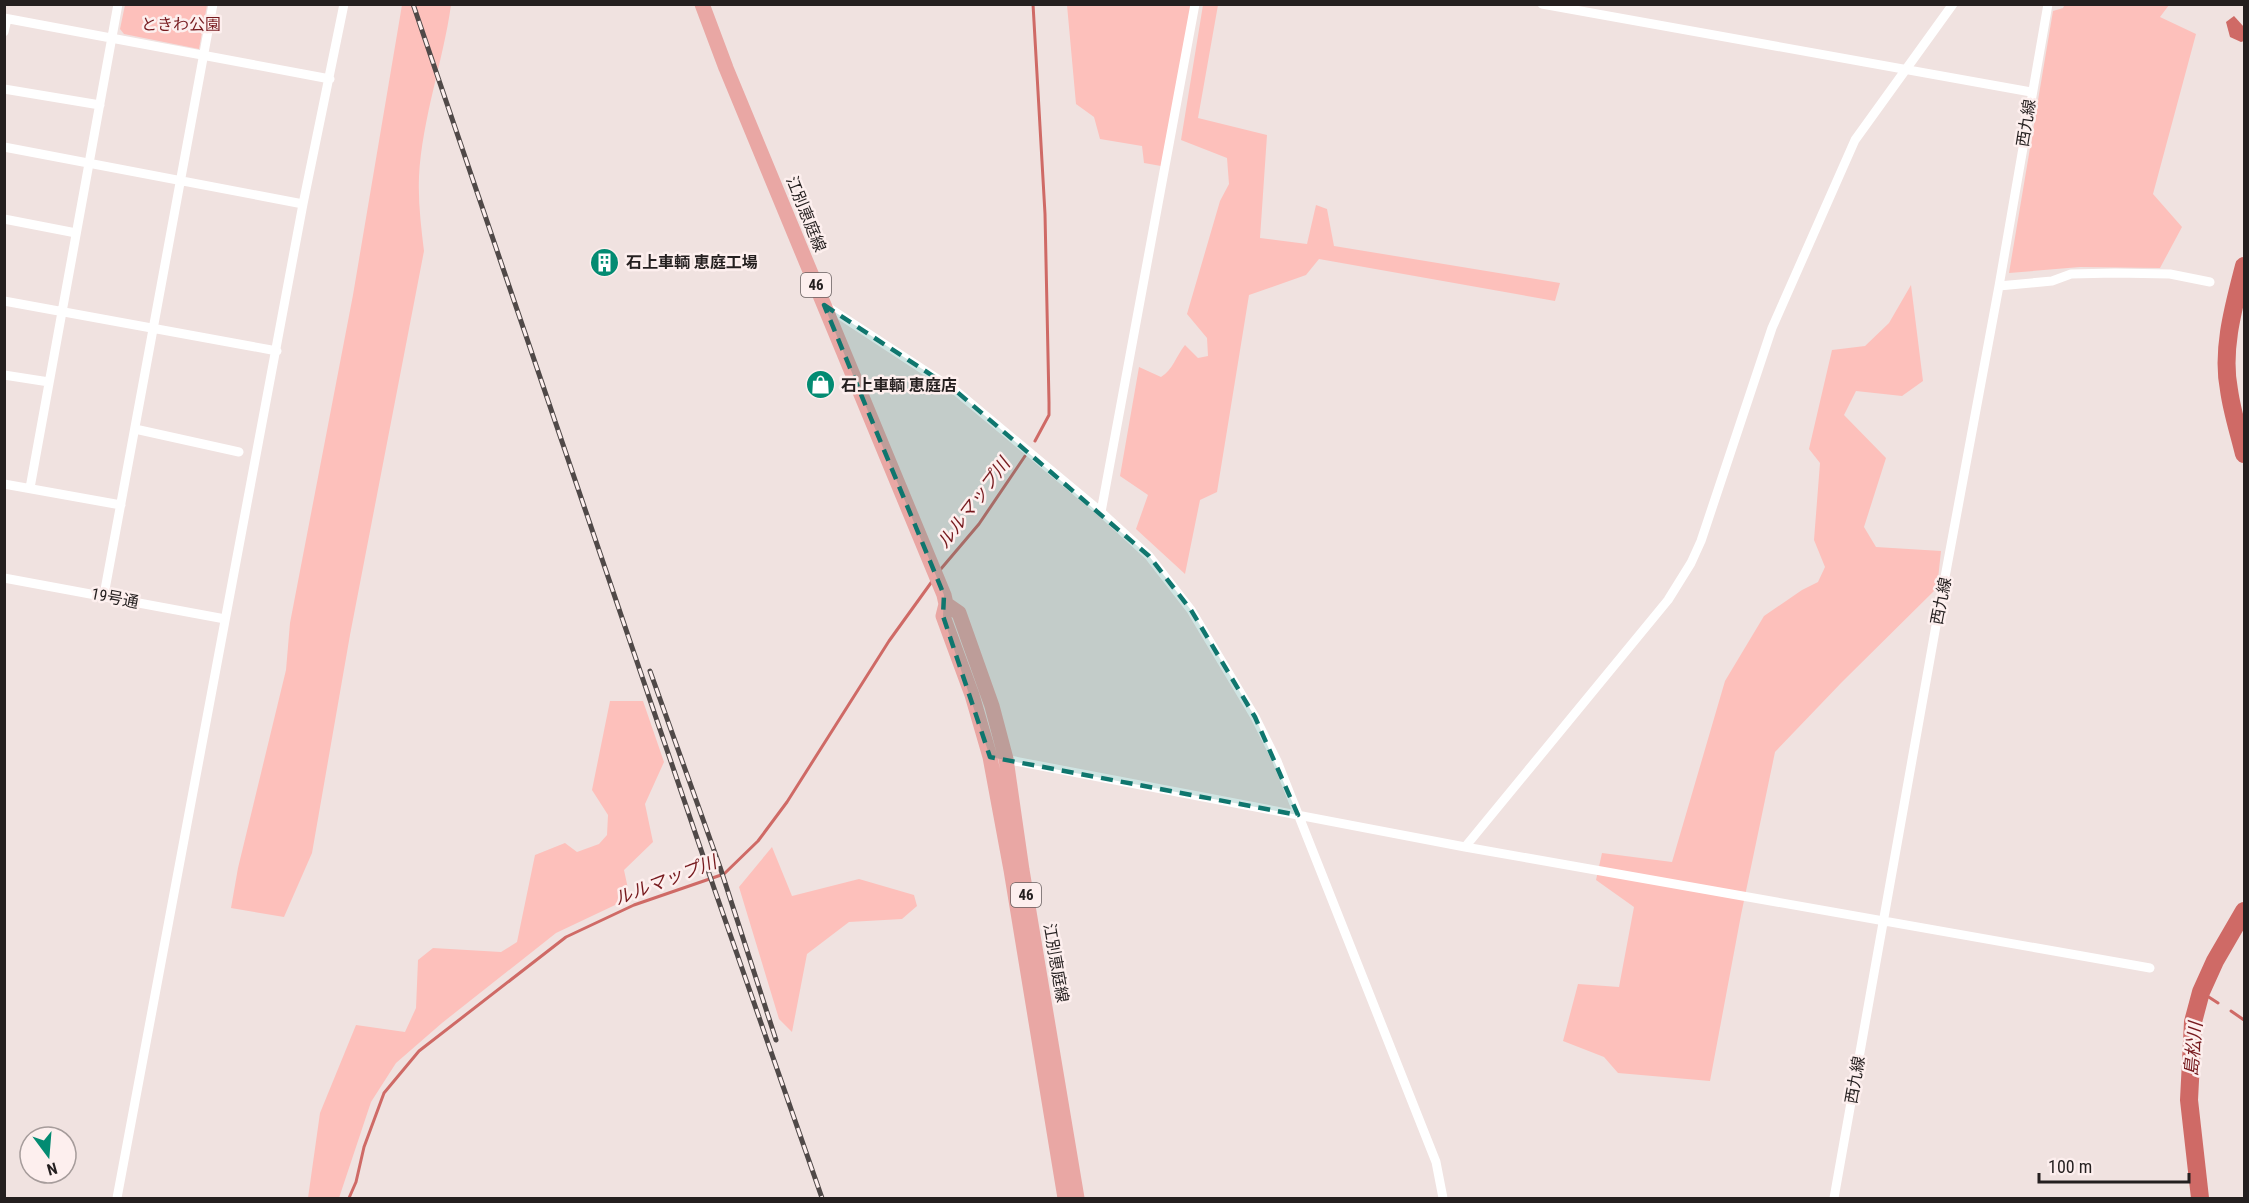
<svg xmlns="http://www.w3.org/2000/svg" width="2249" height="1203" font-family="'Roboto Condensed','Noto Sans JP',sans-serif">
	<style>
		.green { fill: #fdc0bb }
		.water { fill: #cf6a66 }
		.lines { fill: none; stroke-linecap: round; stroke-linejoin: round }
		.stream { stroke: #cf6a66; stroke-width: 3 }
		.river { stroke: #cf6a66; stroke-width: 18 }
		.street { stroke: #fff; stroke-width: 9 }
		.primary { stroke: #e9a7a4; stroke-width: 15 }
		.rail-casing { stroke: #504948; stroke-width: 5 }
		.rail { stroke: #fdefee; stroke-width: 3; stroke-dasharray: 9; stroke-linecap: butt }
		.marked { fill: #0f766e; fill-opacity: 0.2; stroke: #0f766e; stroke-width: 4.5; stroke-dasharray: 12 8; stroke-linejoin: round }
		.labels { text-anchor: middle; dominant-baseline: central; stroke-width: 5; stroke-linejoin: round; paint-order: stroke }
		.shield { fill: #fdefee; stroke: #655d5d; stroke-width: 1.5 }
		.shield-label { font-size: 15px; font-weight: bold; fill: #241f1f }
		.park-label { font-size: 16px; fill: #771b1f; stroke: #fdefee }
		.street-label { font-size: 16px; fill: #241f1f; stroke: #fdefee }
		.poi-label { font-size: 16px; font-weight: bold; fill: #241f1f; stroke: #fdefee; text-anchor: start }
		.water-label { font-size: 18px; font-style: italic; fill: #76191d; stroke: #fdefee }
	</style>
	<rect width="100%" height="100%" fill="#f0e2e0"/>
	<path class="green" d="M2065 4 2169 5 2160 17 2196 34 2153 194 2182 227 2160 268 2080 267 2009 273 2053 11 2063 8Z
		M125 5H207L199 49 124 34 120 29Z
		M402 5H451C443 62 422 119 419 177 418 202 421 226 424 251L350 635 312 853 284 917 231 908 238 868 286 670 290 623 353 295Z
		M1067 5H1192L1161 166 1144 163 1142 146 1100 139 1094 117 1076 104Z
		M1203 5H1218L1198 118 1267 135 1260 238 1307 244 1316 205 1327 209 1334 246 1560 283 1555 301 1319 259 1306 275 1249 295 1217 492 1200 500 1185 574 1136 529 1148 495 1120 476 1139 367 1161 377C1173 370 1176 356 1185 345L1198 358 1208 356 1207 338 1187 314 1220 201 1229 184 1227 158 1181 140Z
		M1911 285 1923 381 1902 396 1856 391 1844 415 1886 458 1864 527 1876 547 1941 551 1937 588 1842 682 1775 752 1741 915 1710 1081 1618 1073 1604 1057 1563 1041 1578 984 1619 987 1634 907 1596 880 1602 853 1672 862 1725 681 1764 616 1802 590 1818 582 1825 567 1814 540 1820 463 1809 449 1832 350 1865 346 1889 323Z
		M610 701H643L664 762 645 804 653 842 624 870 630 898 556 933 442 1023 396 1063 371 1102 339 1198H308L320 1113 356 1025 405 1032 416 1008 418 960 433 948 501 952 517 942 535 855 565 843 577 852 599 844 607 835 608 815 592 790Z
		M772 847 792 896 859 879 914 895 917 906 902 919 849 922 807 954 792 1032 779 1019 739 887Z"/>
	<path class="water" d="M2234 16 2244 27V41L2241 42 2230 37 2226 22Z"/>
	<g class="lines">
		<path class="stream" d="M1033 4 1045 214 1049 402V415L1035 441
			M940 570 979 524 1025 456
			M2201 992 2218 1003
			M2231 1011 2244 1020
			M349 1198 356 1182 364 1147 384 1093 419 1051 566 937 634 905 724 874 758 841 787 802 889 641 933 580"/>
		<path class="river" d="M2244 266C2234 305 2221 350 2229 390 2232 412 2239 433 2244 454
			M2200 1198 2189 1100 2193 1022 2201 992 2215 961 2244 911"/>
		<path class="street" d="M1542 4 2031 92
			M4 18 330 79
			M4 32 7 19
			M4 89 100 105
			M4 147 303 204
			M4 219 76 233
			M1999 286 2052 281 2071 274 2115 273 2170 274 2210 282
			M4 301 277 351
			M826 306 956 391 1101 512 1149 556 1191 610 1255 717 1277 761 1436 1162 1443 1198
			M4 375 49 382
			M135 429 239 452
			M4 484 121 505
			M30 488 118 4
			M1101 512 1195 4
			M4 578 225 619
			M104 595 213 4
			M1004 759 1465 847 2150 968
			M1465 847 1668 600 1691 563 1701 541 1772 328 1855 140 1953 4
			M117 1198 303 204 344 4
			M1834 1198 1935 631 1999 286 2048 4"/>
		<path class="primary" d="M702 4 726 68 944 595 946 604 943 616 972 695 990 757 1011 870 1065 1198
			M946 604 959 613 992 706 1006 759 1022 870 1077 1198"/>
		<defs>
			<path id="rail" d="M413 4 714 888 822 1198
				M650 671 720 867 776 1040"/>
		</defs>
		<use href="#rail" class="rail-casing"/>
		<use href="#rail" class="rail"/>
	</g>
	<path class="marked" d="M824 305 956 391 1149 556 1191 610 1255 717 1298 815 990 757 943 616 944 595Z"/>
	<defs>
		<symbol id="building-disc" viewBox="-11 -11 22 22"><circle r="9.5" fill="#038b72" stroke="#fdefee"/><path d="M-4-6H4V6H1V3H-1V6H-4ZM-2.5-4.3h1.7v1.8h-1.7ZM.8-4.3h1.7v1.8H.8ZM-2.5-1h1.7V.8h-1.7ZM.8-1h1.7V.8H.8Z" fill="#fff"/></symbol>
		<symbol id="shop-disc" viewBox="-11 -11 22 22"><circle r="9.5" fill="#038b72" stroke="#fdefee"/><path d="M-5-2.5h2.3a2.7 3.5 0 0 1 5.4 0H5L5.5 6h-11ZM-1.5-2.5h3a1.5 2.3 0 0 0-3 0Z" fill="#fff"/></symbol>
	</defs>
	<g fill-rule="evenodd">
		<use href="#building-disc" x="588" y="246" width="33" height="33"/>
		<use href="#shop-disc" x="804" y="368" width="33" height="33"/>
	</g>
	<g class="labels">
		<g class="shield">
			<rect x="801" y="273" width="30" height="24" rx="4.5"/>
			<rect x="1011" y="883" width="30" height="24" rx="4.5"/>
		</g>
		<g class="shield-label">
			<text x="816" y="285">46</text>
			<text x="1026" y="895">46</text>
		</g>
		<g class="park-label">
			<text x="181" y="24">ときわ公園</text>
		</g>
		<g class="street-label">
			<text transform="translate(2026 123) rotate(-81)">西九線</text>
			<text transform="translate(806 214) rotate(68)">江別恵庭線</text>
			<text transform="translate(115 598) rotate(11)">19号通</text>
			<text transform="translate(1941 601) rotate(-79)">西九線</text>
			<text transform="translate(1056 963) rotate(80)">江別恵庭線</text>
			<text transform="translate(1855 1080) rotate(-80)">西九線</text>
		</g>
		<g class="poi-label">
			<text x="626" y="262">石上車輌 恵庭工場</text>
			<text x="841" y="385">石上車輌 恵庭店</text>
		</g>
		<g class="water-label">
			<text transform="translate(973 503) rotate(-53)">ルルマップ川</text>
			<text transform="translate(665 880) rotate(-21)">ルルマップ川</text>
			<text transform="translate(2193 1049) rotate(-85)">島松川</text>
		</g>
	</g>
	<rect width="2249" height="1203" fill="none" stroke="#241f1f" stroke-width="12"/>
	<g transform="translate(48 1155) rotate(164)"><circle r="28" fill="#fdefee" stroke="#a69c9b" stroke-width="1.5"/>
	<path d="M0-4.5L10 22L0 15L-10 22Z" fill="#038b72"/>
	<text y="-9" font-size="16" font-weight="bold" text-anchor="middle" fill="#241f1f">N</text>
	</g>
	<path d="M2039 1173v9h150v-9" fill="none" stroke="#241f1f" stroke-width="3"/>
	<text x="2048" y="1173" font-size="18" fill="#241f1f" stroke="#fdefee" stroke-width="4.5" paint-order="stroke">100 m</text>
</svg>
